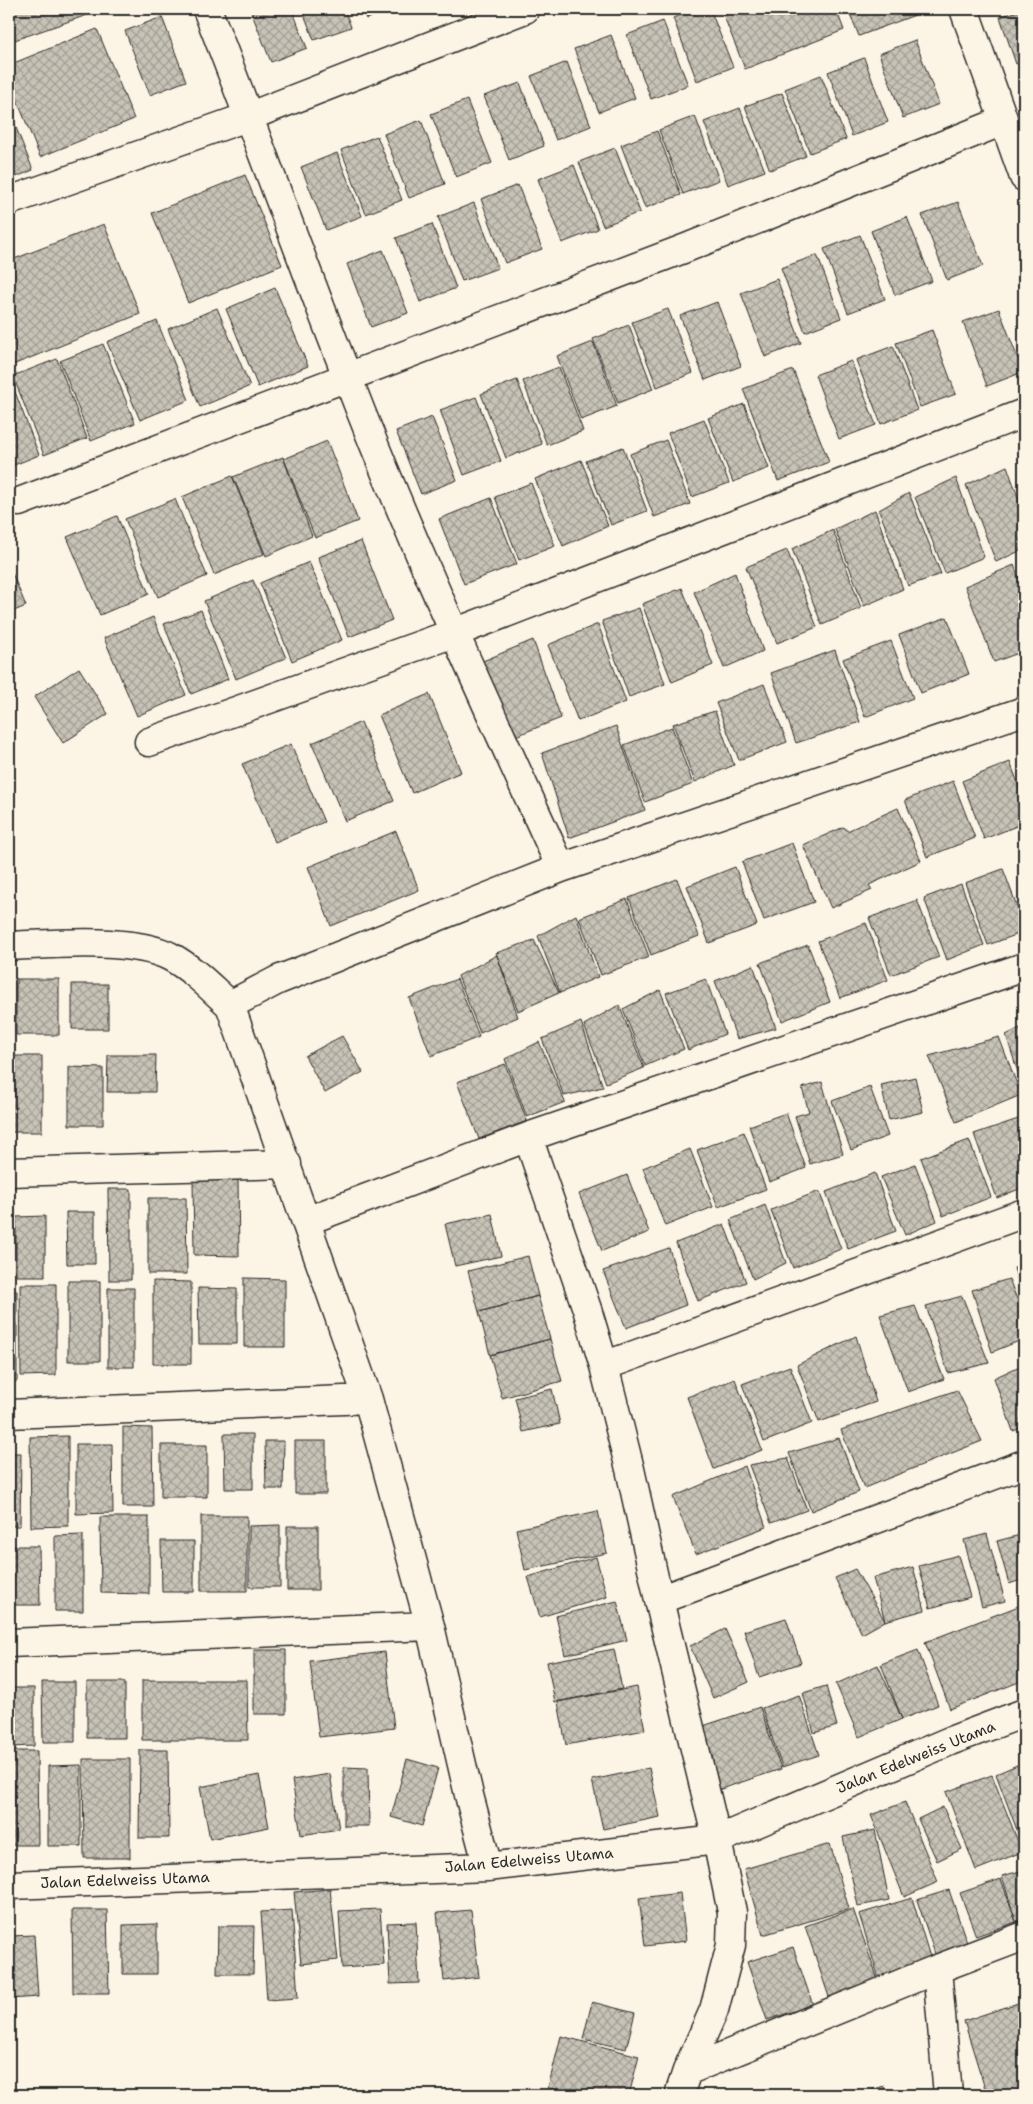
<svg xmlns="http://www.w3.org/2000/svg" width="1033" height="2104" font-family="'Shantell Sans',sans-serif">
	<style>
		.building { fill: url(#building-cross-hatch); stroke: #2b2b2b }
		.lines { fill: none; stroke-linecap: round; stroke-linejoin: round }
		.street-casing { stroke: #2b2b2b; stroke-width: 31 }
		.street { stroke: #fcf5e5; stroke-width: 28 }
		.labels { text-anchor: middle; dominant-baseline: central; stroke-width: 5; stroke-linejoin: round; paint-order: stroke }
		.street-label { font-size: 15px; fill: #2b2b2b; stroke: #fcf5e5 }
	</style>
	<defs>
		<pattern id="building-cross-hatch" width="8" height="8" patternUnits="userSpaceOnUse" patternTransform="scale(1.25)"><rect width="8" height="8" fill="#c8c3b7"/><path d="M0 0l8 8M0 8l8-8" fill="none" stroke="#a39f95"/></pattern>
	</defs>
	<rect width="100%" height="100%" fill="#fcf5e5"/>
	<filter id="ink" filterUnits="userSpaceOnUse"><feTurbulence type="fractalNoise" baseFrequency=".02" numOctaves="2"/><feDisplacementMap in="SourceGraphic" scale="10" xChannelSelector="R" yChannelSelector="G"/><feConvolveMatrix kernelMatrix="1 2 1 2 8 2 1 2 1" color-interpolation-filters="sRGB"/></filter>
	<g filter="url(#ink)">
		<path class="building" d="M9 9H92L93 13 9 42Z
			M250 9H292L307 48 271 62Z
			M302 9H344L351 27 314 40Z
			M362 9H392L366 19Z
			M696 9H710L733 67 697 81 673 18Z
			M721 9H836L844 30 745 69Z
			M848 9H913L915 15 859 36Z
			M1024 9V62L1016 64 1000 17Z
			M162 17 186 81 150 95 125 31Z
			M663 21 688 85 651 99 627 35Z
			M97 29 134 119 40 157 9 80V65Z
			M611 35 635 98 599 112 574 49Z
			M915 40 939 104 903 118 879 54Z
			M864 58 888 122 852 136 828 72Z
			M567 62 591 126 556 140 531 76Z
			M821 75 846 139 810 153 785 89Z
			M520 83 544 146 509 160 484 96Z
			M782 93 806 156 770 170 745 106Z
			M467 100 492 163 456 177 431 114Z
			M740 108 765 171 728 185 704 122Z
			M9 110 33 170 9 180Z
			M695 116 719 180 683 194 659 130Z
			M421 120 445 184 409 198 384 134Z
			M657 131 681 195 645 208 621 145Z
			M377 136 402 200 366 214 341 150Z
			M615 148 640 212 603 226 579 162Z
			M337 153 362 216 326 230 301 167Z
			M574 165 598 229 562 243 538 179Z
			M245 175 282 265 188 303 152 213Z
			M518 185 542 249 505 263 481 199Z
			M958 202 983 266 947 280 922 215Z
			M474 203 498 268 462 281 438 217Z
			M907 217 932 281 895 295 871 231Z
			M104 224 140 314 10 366 9 261Z
			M432 224 456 288 420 302 396 238Z
			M860 235 885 299 848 313 824 249Z
			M383 250 408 313 371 327 347 264Z
			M817 255 841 318 805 332 781 268Z
			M777 279 801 343 765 357 741 293Z
			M275 288 308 366 258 387 226 309Z
			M717 302 741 366 705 380 680 316Z
			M217 308 250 386 200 407 168 329Z
			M668 309 693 373 657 387 632 322Z
			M999 309 1023 372 987 386 963 322Z
			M157 321 189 400 140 420 107 342Z
			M629 325 653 389 618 403 593 339Z
			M932 330 956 394 920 407 896 343Z
			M593 342 617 406 581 420 557 356Z
			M103 344 135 423 91 441 60 361Z
			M893 346 917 410 881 424 856 360Z
			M57 359 87 438 44 455 13 376Z
			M851 361 876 425 839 439 815 375Z
			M559 367 583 431 547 445 523 381Z
			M793 370 829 462 778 481 743 389Z
			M9 376 39 455 9 467Z
			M517 380 542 444 506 458 481 394Z
			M476 397 501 461 464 475 440 410Z
			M744 404 769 468 733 482 708 418Z
			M432 417 457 480 421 494 396 431Z
			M704 419 729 483 692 497 668 433Z
			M666 440 690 504 654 517 630 454Z
			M327 441 358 521 315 538 284 459Z
			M623 447 647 511 611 525 586 461Z
			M283 457 312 536 266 556 233 477Z
			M581 460 608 526 563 546 535 479Z
			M1007 466 1024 514V549L996 562 966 485Z
			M232 476 264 554 214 575 182 497Z
			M956 478 984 557 945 573 915 497Z
			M531 483 555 546 519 560 495 497Z
			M909 493 941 574 908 586 879 510Z
			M491 498 517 564 464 584 439 519Z
			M175 499 207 576 158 597 125 519Z
			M875 510 903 589 864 606 835 529Z
			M117 516 149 594 100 615 67 537Z
			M833 530 861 608 822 625 792 549Z
			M361 541 392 620 349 637 318 557Z
			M787 550 817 627 777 643 746 567Z
			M309 562 342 640 292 661 260 583Z
			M1014 565 1024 592V651L994 662 965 586Z
			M9 566 26 606 9 613Z
			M735 573 763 651 724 668 694 592Z
			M1024 576V588L1020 577Z
			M253 580 286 658 236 679 204 601Z
			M682 588 713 665 672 682 642 604Z
			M639 608 665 684 629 697 602 621Z
			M201 610 228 679 191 694 164 624Z
			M153 617 186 695 137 716 104 638Z
			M947 617 969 674 921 693 899 635Z
			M598 624 626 702 578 721 548 645Z
			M533 640 561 718 513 737 483 661Z
			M891 641 913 698 865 717 843 659Z
			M835 650 860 722 796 743 771 673Z
			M79 668 108 714 63 743 34 697Z
			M764 684 787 742 739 760 716 703Z
			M429 694 461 772 412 793 379 715Z
			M715 711 734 765 695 782 673 724Z
			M361 722 394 801 345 821 312 743Z
			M616 726 645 810 569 838 542 753Z
			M672 727 693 784 645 802 624 745Z
			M291 744 324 822 275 842 242 764Z
			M1010 762 1024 799V823L984 839 962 781Z
			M953 781 975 838 927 857 905 800Z
			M898 808 921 861 869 885 872 890 831 908 803 845 844 827 847 831Z
			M396 831 419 890 331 926 308 867Z
			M792 843 814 902 764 920 742 862Z
			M735 867 757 925 709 943 687 886Z
			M1003 869 1024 925V932L988 945 965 883Z
			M677 879 699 936 651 955 629 898Z
			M961 884 984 945 947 960 924 898Z
			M627 899 649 957 601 975 579 918Z
			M917 900 939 957 891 975 869 918Z
			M576 915 598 977 560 993 538 936Z
			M866 923 888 980 840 998 818 941Z
			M534 940 559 993 518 1011 496 953Z
			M808 945 830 1002 782 1021 760 963Z
			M497 955 518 1017 480 1033 458 976Z
			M753 965 776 1028 737 1039 715 981Z
			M16 979H59V1035H16Z
			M457 979 479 1037 431 1056 409 998Z
			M706 979 725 1034 688 1050 666 993Z
			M72 984H108V1029H72Z
			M660 990 684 1049 645 1066 623 1009Z
			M619 1005 644 1068 606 1083 584 1025Z
			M581 1022 603 1087 564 1096 542 1039Z
			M1024 1026V1091L1006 1035Z
			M342 1036 363 1072 325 1093 305 1056Z
			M999 1037 1021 1095 956 1122 929 1056Z
			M539 1042 565 1102 527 1117 505 1059Z
			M108 1055H156L155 1092H107Z
			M9 1056H42V1132H9Z
			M505 1064 527 1121 479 1139 457 1082Z
			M69 1067 103 1068V1125H69Z
			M915 1077 923 1112 889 1120 881 1085Z
			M822 1082 843 1154 810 1164 795 1116 809 1112 802 1088Z
			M870 1087 888 1136 851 1150 832 1101Z
			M786 1113 806 1168 769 1182 749 1126Z
			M1024 1117V1187L997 1198 974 1134Z
			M744 1132 766 1189 718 1207 697 1150Z
			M969 1140 991 1197 943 1216 921 1158Z
			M690 1149 713 1207 665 1226 643 1168Z
			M915 1164 937 1221 905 1235 881 1177Z
			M875 1173 896 1231 848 1249 826 1192Z
			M627 1175 649 1232 602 1251 579 1194Z
			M193 1178H238L239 1256 194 1255Z
			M108 1189H131V1280H109Z
			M819 1191 841 1249 793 1268 771 1210Z
			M148 1198H186L187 1274H148Z
			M765 1205 786 1263 753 1279 730 1220Z
			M66 1212H95V1264H67Z
			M492 1214 501 1256 455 1266 445 1224Z
			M45 1216V1276H16V1217Z
			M724 1224 746 1282 698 1301 676 1243Z
			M669 1248 686 1305 626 1328 603 1271Z
			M528 1256 538 1296 479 1312 468 1271Z
			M1024 1265V1302L1014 1268Z
			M244 1278 285 1279V1347H244Z
			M1009 1279 1024 1317V1339L992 1352 972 1290Z
			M68 1281H100V1361H68Z
			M153 1281 191 1282V1364H153Z
			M20 1284H56V1375L21 1376Z
			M108 1288H134V1367H108Z
			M198 1288 237 1289V1344H199Z
			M9 1291H17V1381H9Z
			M538 1296 550 1339 490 1355 479 1312Z
			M962 1296 989 1363 948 1373 926 1306Z
			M915 1306 944 1379 908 1392 880 1315Z
			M856 1336 876 1402 819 1422 797 1365Z
			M550 1339 562 1381 502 1398 490 1355Z
			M1024 1364V1427L1013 1431 994 1378Z
			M790 1366 812 1423 764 1442 742 1384Z
			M735 1379 762 1450 714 1469 687 1397Z
			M552 1389 560 1424 523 1432 515 1398Z
			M957 1390 982 1441 864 1488 841 1430Z
			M123 1427 152 1428 153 1507H123Z
			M224 1434H253V1489H225Z
			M68 1436V1526L31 1527 30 1437Z
			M839 1438 859 1492 811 1511 789 1453Z
			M265 1441H284L283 1489H266Z
			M295 1441H326V1494H295Z
			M76 1444H112L113 1513 76 1514Z
			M161 1445H207V1497H161Z
			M9 1453H21L20 1526H9Z
			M788 1458 807 1510 771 1523 749 1465Z
			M745 1466 766 1527 696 1554 673 1497Z
			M598 1511 607 1553 525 1570 516 1529Z
			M201 1516H247V1591H201Z
			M100 1517H149V1594L101 1593Z
			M280 1525V1587H249V1526Z
			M287 1526H318V1590H287Z
			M987 1534 1005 1601 982 1607 964 1540Z
			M1024 1534V1579L1009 1584 997 1541Z
			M83 1535V1611H55V1536Z
			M161 1541H194V1592H162Z
			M11 1546H39L40 1605H11Z
			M958 1555 970 1597 930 1608 919 1566Z
			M596 1557 607 1597 540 1617 528 1577Z
			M913 1567 925 1610 885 1621 873 1578Z
			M855 1569 885 1621 862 1634 835 1578Z
			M617 1601 627 1640 565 1655 556 1616Z
			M1024 1604V1680L950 1709 925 1642Z
			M786 1618 801 1663 759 1677 744 1631Z
			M725 1629 749 1682 713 1698 690 1646Z
			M614 1649 622 1689 555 1702 547 1662Z
			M254 1650H286V1714H254Z
			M918 1650 938 1705 902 1719 881 1664Z
			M385 1652 394 1728 319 1737 310 1661Z
			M878 1665 902 1719 859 1737 836 1684Z
			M142 1680H247L248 1740H142Z
			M42 1682H75V1742H43Z
			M87 1682H125V1738H87Z
			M826 1686 837 1726 814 1733 803 1693Z
			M637 1687 645 1730 566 1745 558 1702Z
			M9 1688H34V1746L9 1747Z
			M799 1695 819 1755 782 1767 762 1708Z
			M760 1707 781 1769 712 1792 691 1730Z
			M140 1750H168L169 1838H139Z
			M9 1751H37L38 1845H9Z
			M83 1759H130V1858H84Z
			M407 1759 438 1768 422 1826 391 1817Z
			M1024 1762V1846H1023L996 1774Z
			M81 1765V1846H48V1766Z
			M344 1767 368 1768 369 1826H344Z
			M649 1768 660 1817 603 1829 592 1780Z
			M330 1774 339 1829 301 1835 292 1780Z
			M259 1775 269 1827 210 1839 200 1787Z
			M992 1775 1022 1852 976 1870 946 1792Z
			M905 1802 938 1882 904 1897 871 1815Z
			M943 1807 962 1849 937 1861 918 1819Z
			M875 1830 889 1900 858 1906 843 1837Z
			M830 1844 849 1909 763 1935 744 1869Z
			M1024 1870V1919L1016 1922 1002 1876Z
			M1001 1879 1016 1922 976 1936 960 1893Z
			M330 1889 338 1960 301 1964 294 1892Z
			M949 1890 968 1946 936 1957 917 1900Z
			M680 1893 686 1941 645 1946 639 1898Z
			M912 1898 933 1967 880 1982 859 1914Z
			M380 1909 384 1965 342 1968 339 1911Z
			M853 1909 879 1983 830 2000 805 1926Z
			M72 1910H107L109 1993H73Z
			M292 1910 298 1998 267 2000 261 1912Z
			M471 1910 479 1977 444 1981 437 1913Z
			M416 1922 419 1983 390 1984 387 1923Z
			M157 1924V1974H123V1925Z
			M218 1926H254L253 1974H217Z
			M34 1935 38 1997 9 1999V1936Z
			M793 1947 813 2005 767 2020 747 1962Z
			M1024 2001V2088L1003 2095H987L964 2021Z
			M592 2002 635 2013 626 2049 583 2039Z
			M561 2036 639 2056 629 2095H574L548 2088Z
			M884 2086 886 2095H856Z"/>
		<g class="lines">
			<defs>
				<path id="street" d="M207 9C255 130 299 254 347 376 411 543 487 705 561 868
					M964 9 1024 177
					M9 201 250 116 525 9
					M19 502 686 248 1003 121
					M149 742 454 633 1024 413
					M9 946C51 944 134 937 171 957 193 969 211 988 230 1005
					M528 1137 587 1309 604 1366
					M9 1172 287 1164
					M1024 1213 604 1366 630 1469 659 1600 1024 1464
					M306 1221 528 1137 1024 967
					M9 1414 368 1399
					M659 1600 717 1840 732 1912 731 1945 714 2010 687 2071 679 2095
					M9 1643 430 1626
					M488 1867 469 1795 430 1626 368 1399 230 1005 278 980 561 868 1024 711
					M9 1885 488 1867 717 1840 950 1741 1024 1713
					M937 1969 948 2095
					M687 2071 937 1969 1024 1936"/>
			</defs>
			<use href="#street" class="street-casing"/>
			<use href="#street" class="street"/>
		</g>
	</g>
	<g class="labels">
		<g class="street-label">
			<text transform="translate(916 1757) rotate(-22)">Jalan Edelweiss Utama</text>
			<text transform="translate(529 1860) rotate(-5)">Jalan Edelweiss Utama</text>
			<text transform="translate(125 1880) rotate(-2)">Jalan Edelweiss Utama</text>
		</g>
	</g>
	<rect width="1033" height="2104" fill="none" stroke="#fcf5e5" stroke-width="30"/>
	<rect x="15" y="15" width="1003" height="2074" fill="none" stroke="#2b2b2b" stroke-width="2" filter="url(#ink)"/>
</svg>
